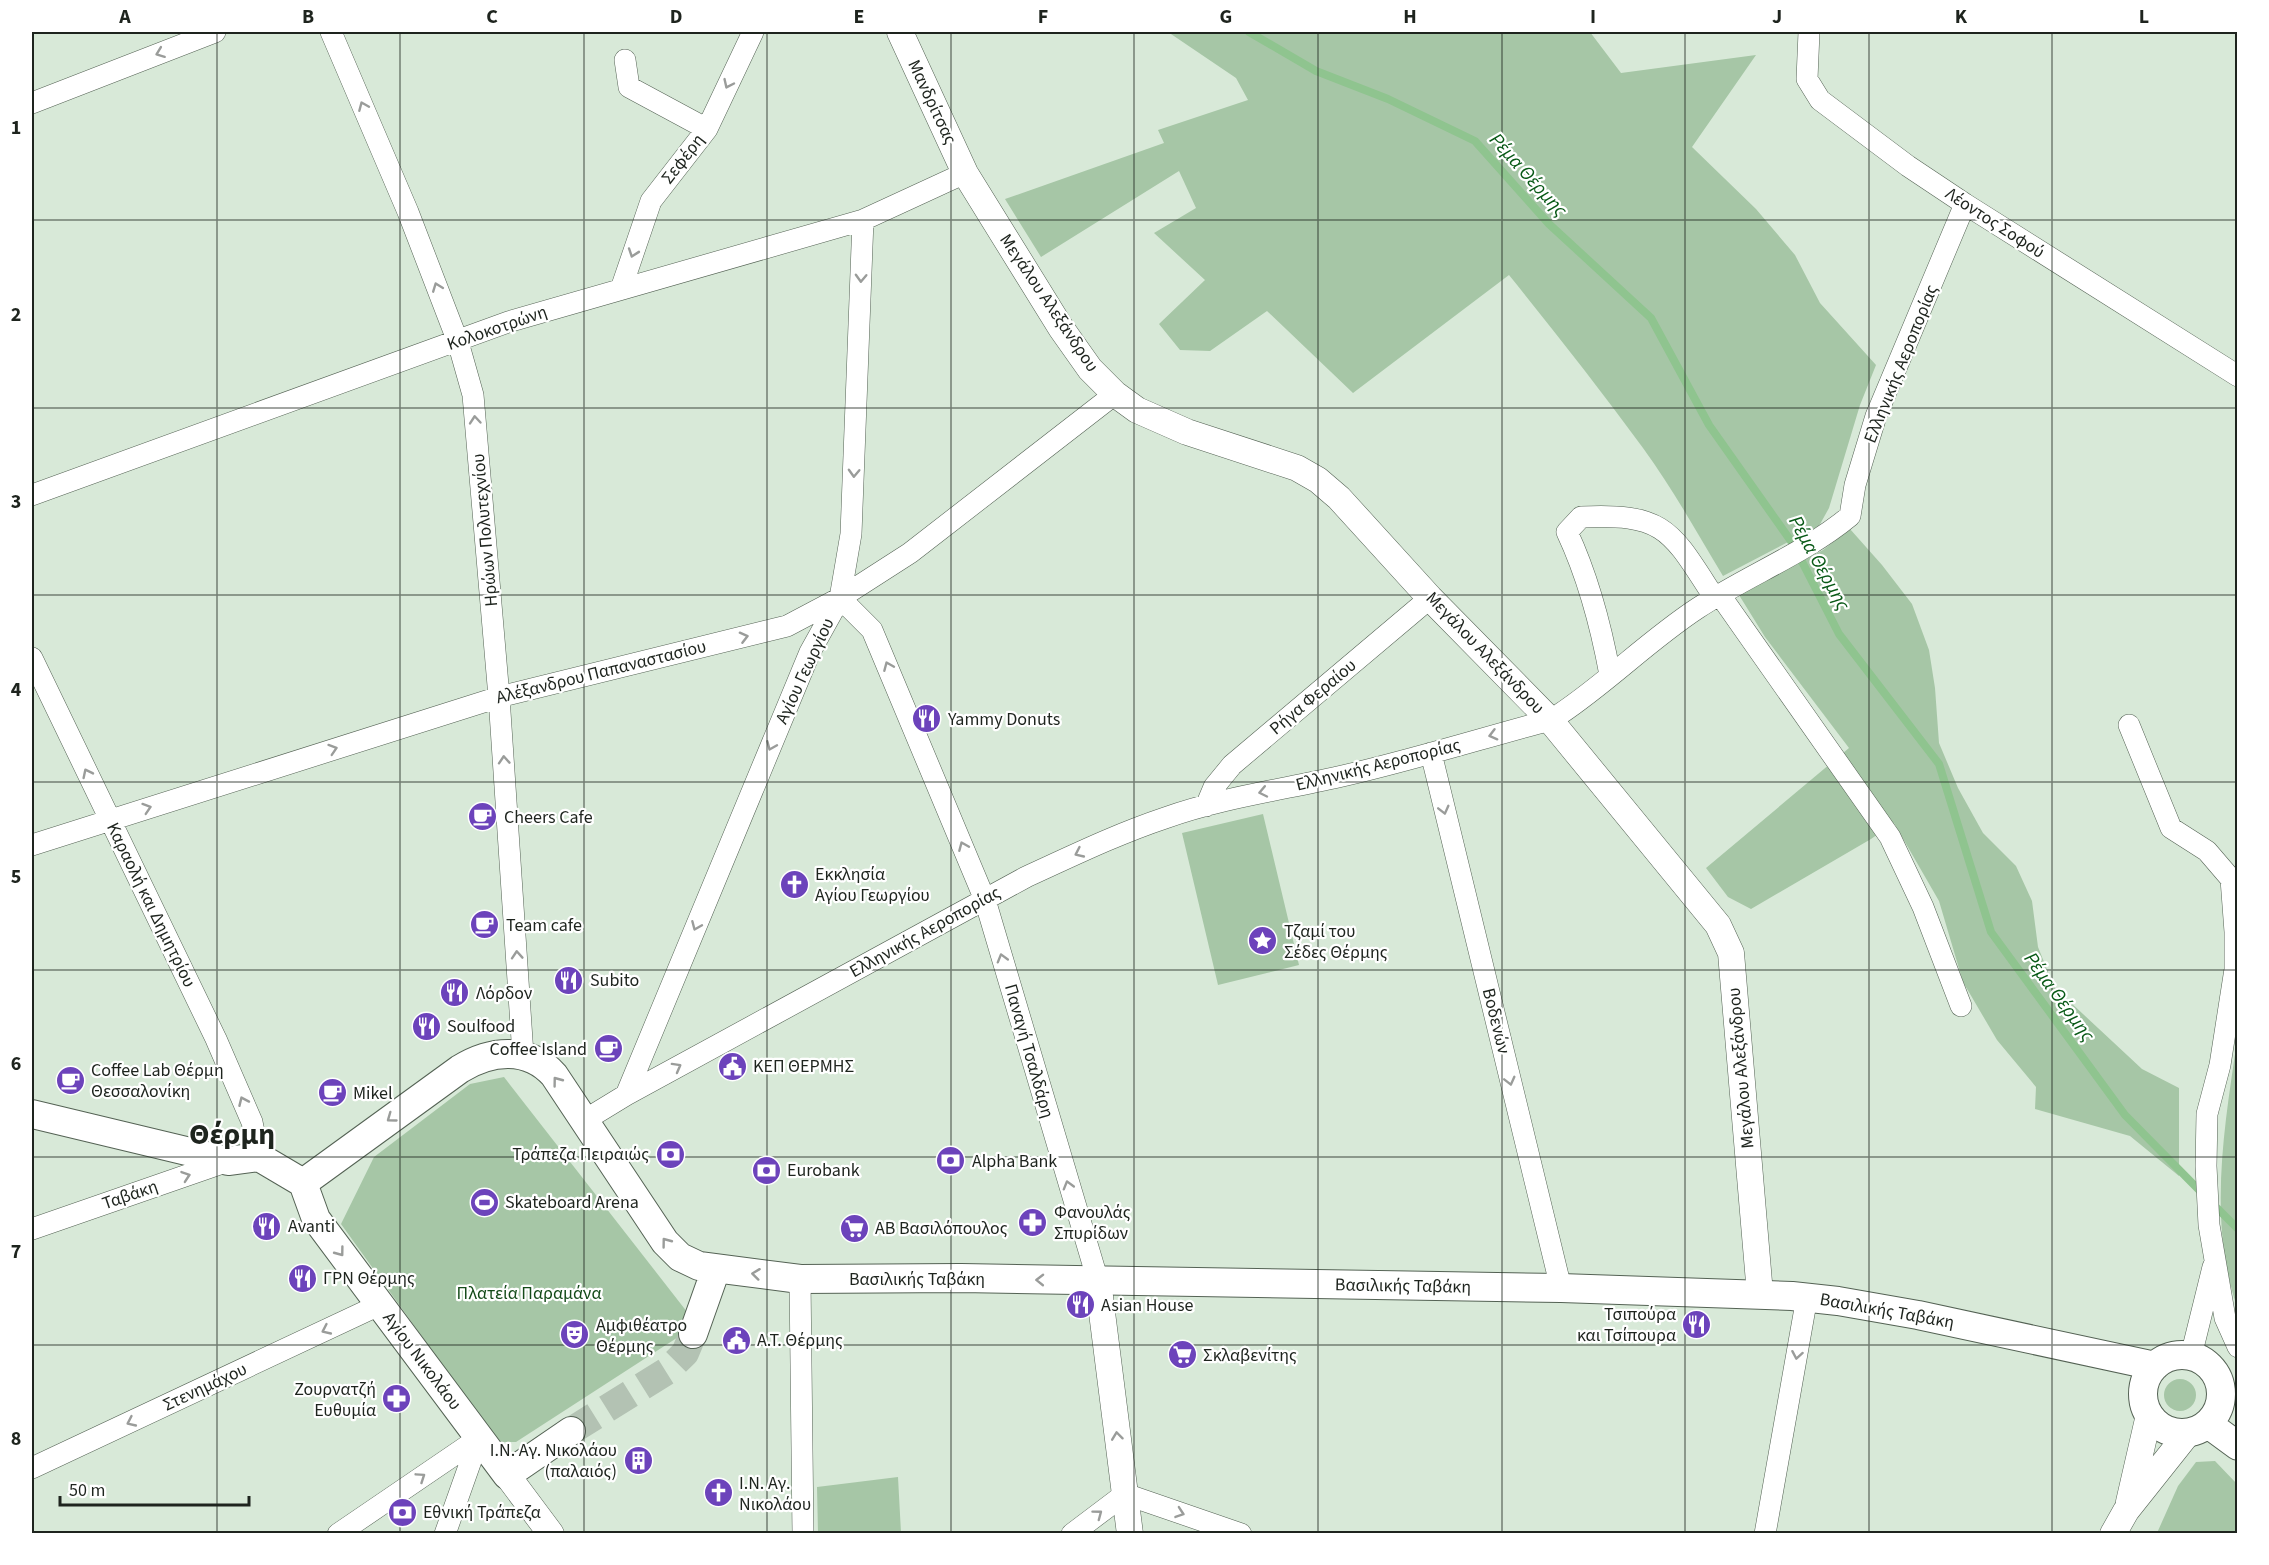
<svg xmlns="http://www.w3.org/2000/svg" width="2269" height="1565" font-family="'Source Sans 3',sans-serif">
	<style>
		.green { fill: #a6c6a6 }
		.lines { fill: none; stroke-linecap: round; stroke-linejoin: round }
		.stream { stroke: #8fc48f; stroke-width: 8 }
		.secondary-tunnel { stroke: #b3c2b3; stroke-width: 28; stroke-dasharray: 28 14; stroke-linecap: butt }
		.minor-casing { stroke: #546254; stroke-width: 22 }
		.tertiary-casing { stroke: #546254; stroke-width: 27 }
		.secondary-casing { stroke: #546254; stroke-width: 30 }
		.minor { stroke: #fff; stroke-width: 21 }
		.tertiary { stroke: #fff; stroke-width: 26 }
		.secondary { stroke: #fff; stroke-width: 28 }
		.oneway { stroke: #9a9c9a }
		.grid { fill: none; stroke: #1e241e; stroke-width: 1.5; stroke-opacity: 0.55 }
		.labels { text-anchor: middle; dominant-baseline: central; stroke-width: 4.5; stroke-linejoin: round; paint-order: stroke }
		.street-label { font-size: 18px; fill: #1e241e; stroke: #fff }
		.poi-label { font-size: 18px; fill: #1e241e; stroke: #fff; text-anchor: start }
		.park-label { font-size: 18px; fill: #144b19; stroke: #fff }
		.water-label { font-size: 20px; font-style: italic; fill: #085916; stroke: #fff }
		.town-label { font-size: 30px; font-weight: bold; fill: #1e241e; stroke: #fff }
		.neatline { fill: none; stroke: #1e241e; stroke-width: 2 }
		.grid-label { font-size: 20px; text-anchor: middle; font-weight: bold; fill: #1e241e }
	</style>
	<rect width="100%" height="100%" fill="#d8e9d8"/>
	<path class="green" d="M1168 32H1590L1621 73 1756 55 1692 147 1756 209 1795 255 1820 303 1876 365 1860 405 1829 508 1819 526 1723 576C1697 533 1673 489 1643 448 1600 389 1555 332 1509 275L1353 393 1267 311 1210 351 1180 350 1159 324 1205 280 1154 233 1196 208 1179 171 1041 257 1005 199 1164 143 1158 130 1248 100 1236 78Z
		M1850 529 1882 565 1912 604 1929 650 1935 688 1939 743 1958 788 1983 833 2016 866 2032 901 2038 947 2054 987 2142 1069 2179 1088V1176L2130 1136 2035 1109 2036 1087 1997 1040 1963 982 1939 901 1894 823 1871 839 1751 909 1728 897 1706 868 1849 748 1765 637 1739 595 1823 550Z
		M1263 814 1299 965 1218 985 1182 833Z
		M2237 1041V1307C2208 1222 2224 1128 2237 1041Z
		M504 1077 691 1317 686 1332 516 1442H498L341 1224 374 1157 470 1084Z
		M2164 1395a16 16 0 1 1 32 0a16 16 0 1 1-32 0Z
		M2215 1461 2237 1484V1533H2157L2178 1486 2196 1462Z
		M898 1477 901 1533H818L817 1487Z"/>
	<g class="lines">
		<path class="stream" d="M1249 32 1316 71 1388 99 1475 141 1549 224 1651 318 1709 425 1793 544 1839 634 1939 764 1991 932 2125 1115 2202 1193
			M2213 1204 2238 1229"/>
		<path class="secondary-tunnel" d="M571 1431 667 1371 685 1353 693 1334"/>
		<defs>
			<path id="minor" d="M331 32 408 212 458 342 473 395 499 697 523 1055
				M1809 32 1807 79 1820 100 1908 166 1965 204 2238 376
				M625 60 629 87 707 129
				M32 103 215 32
				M621 289 651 201 707 129 753 32
				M32 495 508 322 863 220 965 173
				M1720 595 1890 837 1923 907 1961 1006
				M840 598 872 630 985 900 1098 1281
				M32 658 216 1039 252 1122 259 1157
				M1610 675C1601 626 1588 577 1567 532L1581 517C1666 513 1671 531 1714 597
				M2129 725 2171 828 2207 851 2231 879 2235 932V969L2220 1065 2207 1114 2206 1166 2209 1225 2225 1318 2238 1347
				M1431 753 1561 1288
				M1206 806 1214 787 1232 765 1430 598
				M32 845 499 697 787 626 840 598 910 553 1115 394
				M626 1095 810 652 840 598 851 534 863 220
				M585 1120 626 1095 1026 877C1072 856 1117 834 1165 818 1221 798 1280 790 1338 777 1409 761 1479 739 1550 720L1560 714C1608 682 1649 640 1698 608 1748 575 1804 554 1850 516L1855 485 1876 416 1965 204
				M32 1229 228 1161
				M800 1279 803 1534
				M2191 1356 2213 1267
				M32 1468 379 1305
				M338 1534 479 1438
				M445 1534 479 1438
				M1072 1534 1125 1494 1241 1534
				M1765 1534 1807 1297"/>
			<path id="tertiary" d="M900 32 965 173 1061 328 1090 369 1115 394 1137 410 1187 432 1297 468 1318 480 1339 498 1430 598 1550 720 1718 925 1731 953 1760 1294
				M1098 1281 1130 1534
				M507 1475 551 1534
				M2129 1502 2149 1415
				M2113 1534 2126 1511 2188 1433"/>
			<path id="secondary" d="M32 1114 228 1161 259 1157 303 1183
				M303 1183 460 1069C491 1050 528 1046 554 1075L665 1242 680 1257 699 1266 800 1279 961 1278 1561 1288 1792 1296 1838 1301 1918 1315 2155 1366
				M303 1183 316 1219 507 1475 571 1431
				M693 1334 716 1269
				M2143 1394a39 39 0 1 1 78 0a39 39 0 1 1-78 0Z
				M2208 1424 2238 1446"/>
		</defs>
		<use href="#minor" class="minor-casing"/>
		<use href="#tertiary" class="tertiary-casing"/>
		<use href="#secondary" class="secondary-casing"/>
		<use href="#minor" class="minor"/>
		<use href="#tertiary" class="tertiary"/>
		<use href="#secondary" class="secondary"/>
	</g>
	<defs><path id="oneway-chevron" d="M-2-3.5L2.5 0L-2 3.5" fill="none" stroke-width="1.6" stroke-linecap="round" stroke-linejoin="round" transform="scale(1.5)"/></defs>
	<g class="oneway">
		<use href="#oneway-chevron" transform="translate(160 53) rotate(159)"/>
		<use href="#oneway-chevron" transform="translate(728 84) rotate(115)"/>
		<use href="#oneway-chevron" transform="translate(363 106) rotate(-113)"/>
		<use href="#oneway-chevron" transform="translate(633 253) rotate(109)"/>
		<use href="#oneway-chevron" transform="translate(861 278) rotate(92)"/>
		<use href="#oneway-chevron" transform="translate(437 287) rotate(-111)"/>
		<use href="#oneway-chevron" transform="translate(475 420) rotate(-95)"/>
		<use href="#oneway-chevron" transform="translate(854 473) rotate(92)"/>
		<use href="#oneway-chevron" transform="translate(744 637) rotate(-14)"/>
		<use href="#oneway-chevron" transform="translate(888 666) rotate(-113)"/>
		<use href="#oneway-chevron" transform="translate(1493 735) rotate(165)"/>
		<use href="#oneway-chevron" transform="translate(771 746) rotate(113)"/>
		<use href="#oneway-chevron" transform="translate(333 749) rotate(-18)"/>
		<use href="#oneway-chevron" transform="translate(504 760) rotate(-94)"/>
		<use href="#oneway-chevron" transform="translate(87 773) rotate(-116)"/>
		<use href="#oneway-chevron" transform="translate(1263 792) rotate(168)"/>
		<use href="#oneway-chevron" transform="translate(147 808) rotate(-18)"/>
		<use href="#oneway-chevron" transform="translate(1444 810) rotate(76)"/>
		<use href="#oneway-chevron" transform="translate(963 846) rotate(-113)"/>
		<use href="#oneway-chevron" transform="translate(1079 853) rotate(155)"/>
		<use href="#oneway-chevron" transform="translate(696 926) rotate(113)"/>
		<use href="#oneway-chevron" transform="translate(517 955) rotate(-94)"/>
		<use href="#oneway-chevron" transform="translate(1002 958) rotate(-106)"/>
		<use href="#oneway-chevron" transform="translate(677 1067) rotate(-29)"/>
		<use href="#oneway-chevron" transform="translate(557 1081) rotate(-127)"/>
		<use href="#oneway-chevron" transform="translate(1510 1081) rotate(76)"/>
		<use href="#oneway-chevron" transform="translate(243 1101) rotate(-114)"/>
		<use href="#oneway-chevron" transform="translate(391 1118) rotate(144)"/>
		<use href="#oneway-chevron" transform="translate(186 1176) rotate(-19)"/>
		<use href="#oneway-chevron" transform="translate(1068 1185) rotate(-106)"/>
		<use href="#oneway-chevron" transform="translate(666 1242) rotate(-127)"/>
		<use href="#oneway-chevron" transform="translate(340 1252) rotate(53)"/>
		<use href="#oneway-chevron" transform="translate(756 1274) rotate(-173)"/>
		<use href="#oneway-chevron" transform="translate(1040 1280) rotate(-179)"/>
		<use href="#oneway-chevron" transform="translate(326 1330) rotate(155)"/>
		<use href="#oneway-chevron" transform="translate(1797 1355) rotate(100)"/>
		<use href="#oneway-chevron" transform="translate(131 1422) rotate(155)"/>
		<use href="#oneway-chevron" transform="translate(1117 1436) rotate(-97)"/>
		<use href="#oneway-chevron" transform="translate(421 1477) rotate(-34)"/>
		<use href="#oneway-chevron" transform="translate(1180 1513) rotate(19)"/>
		<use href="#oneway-chevron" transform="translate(1098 1514) rotate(-37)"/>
	</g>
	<path class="grid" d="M217 32V1534M400 32V1534M584 32V1534M767 32V1534M951 32V1534M1134 32V1534M1318 32V1534M1502 32V1534M1685 32V1534M1869 32V1534M2052 32V1534M32 220H2238M32 408H2238M32 595H2238M32 782H2238M32 970H2238M32 1157H2238M32 1345H2238"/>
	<defs>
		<symbol id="restaurant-disc" viewBox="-11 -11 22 22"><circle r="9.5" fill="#6c43bb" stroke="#fff"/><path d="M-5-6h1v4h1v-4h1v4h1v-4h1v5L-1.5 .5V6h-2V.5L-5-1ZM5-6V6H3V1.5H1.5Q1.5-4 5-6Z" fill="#fff"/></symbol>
		<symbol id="cafe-disc" viewBox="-11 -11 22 22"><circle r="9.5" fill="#6c43bb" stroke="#fff"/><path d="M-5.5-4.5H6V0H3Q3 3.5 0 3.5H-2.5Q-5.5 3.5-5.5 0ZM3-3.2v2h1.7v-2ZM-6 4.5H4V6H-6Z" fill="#fff"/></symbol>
		<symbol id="church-disc" viewBox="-11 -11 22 22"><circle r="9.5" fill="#6c43bb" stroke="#fff"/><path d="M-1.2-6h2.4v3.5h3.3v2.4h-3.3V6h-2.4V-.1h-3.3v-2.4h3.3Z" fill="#fff"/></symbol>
		<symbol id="sight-disc" viewBox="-11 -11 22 22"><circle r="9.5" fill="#6c43bb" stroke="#fff"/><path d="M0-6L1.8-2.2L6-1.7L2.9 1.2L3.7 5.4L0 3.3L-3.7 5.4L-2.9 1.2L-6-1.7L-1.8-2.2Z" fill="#fff"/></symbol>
		<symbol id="civic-disc" viewBox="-11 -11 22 22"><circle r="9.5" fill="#6c43bb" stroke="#fff"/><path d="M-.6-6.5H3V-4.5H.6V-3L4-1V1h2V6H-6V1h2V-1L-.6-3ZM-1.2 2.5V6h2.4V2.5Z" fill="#fff"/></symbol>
		<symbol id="bank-disc" viewBox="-11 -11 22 22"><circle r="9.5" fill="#6c43bb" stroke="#fff"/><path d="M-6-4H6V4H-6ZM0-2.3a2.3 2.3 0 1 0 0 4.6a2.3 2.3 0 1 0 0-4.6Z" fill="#fff"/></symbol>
		<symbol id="stadium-disc" viewBox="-11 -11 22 22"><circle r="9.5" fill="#6c43bb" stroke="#fff"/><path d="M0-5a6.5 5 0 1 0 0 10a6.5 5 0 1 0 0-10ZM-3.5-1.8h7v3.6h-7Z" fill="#fff"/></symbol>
		<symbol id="pharmacy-disc" viewBox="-11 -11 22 22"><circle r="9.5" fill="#6c43bb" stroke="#fff"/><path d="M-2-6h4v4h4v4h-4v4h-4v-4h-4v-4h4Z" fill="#fff"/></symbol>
		<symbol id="supermarket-disc" viewBox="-11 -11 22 22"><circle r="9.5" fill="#6c43bb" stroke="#fff"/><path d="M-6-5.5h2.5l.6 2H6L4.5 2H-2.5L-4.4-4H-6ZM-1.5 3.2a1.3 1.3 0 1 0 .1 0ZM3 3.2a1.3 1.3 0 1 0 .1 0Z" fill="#fff"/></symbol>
		<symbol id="theatre-disc" viewBox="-11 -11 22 22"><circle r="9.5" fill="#6c43bb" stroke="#fff"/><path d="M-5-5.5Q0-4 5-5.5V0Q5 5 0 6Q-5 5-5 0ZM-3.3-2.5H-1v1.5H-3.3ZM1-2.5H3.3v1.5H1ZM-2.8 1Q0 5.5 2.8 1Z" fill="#fff"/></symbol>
		<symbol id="building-disc" viewBox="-11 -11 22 22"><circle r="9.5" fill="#6c43bb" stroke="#fff"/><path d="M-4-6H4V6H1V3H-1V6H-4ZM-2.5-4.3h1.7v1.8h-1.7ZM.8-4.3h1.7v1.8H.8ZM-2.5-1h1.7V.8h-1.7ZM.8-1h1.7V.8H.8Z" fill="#fff"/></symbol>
	</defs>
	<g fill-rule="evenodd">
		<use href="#restaurant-disc" x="910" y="702" width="33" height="33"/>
		<use href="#cafe-disc" x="466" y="800" width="33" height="33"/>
		<use href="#church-disc" x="778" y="868" width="33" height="33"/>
		<use href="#cafe-disc" x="468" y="908" width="33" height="33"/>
		<use href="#sight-disc" x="1246" y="924" width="33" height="33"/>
		<use href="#restaurant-disc" x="552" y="964" width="33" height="33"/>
		<use href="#restaurant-disc" x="438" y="976" width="33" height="33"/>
		<use href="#restaurant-disc" x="410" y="1010" width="33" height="33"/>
		<use href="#cafe-disc" x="592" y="1032" width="33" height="33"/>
		<use href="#civic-disc" x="716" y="1050" width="33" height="33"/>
		<use href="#cafe-disc" x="54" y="1064" width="33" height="33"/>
		<use href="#cafe-disc" x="316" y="1076" width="33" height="33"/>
		<use href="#bank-disc" x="654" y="1138" width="33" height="33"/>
		<use href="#bank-disc" x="934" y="1144" width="33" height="33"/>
		<use href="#bank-disc" x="750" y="1154" width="33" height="33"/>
		<use href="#stadium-disc" x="468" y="1186" width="33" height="33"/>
		<use href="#pharmacy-disc" x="1016" y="1206" width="33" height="33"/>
		<use href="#restaurant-disc" x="250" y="1210" width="33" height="33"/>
		<use href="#supermarket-disc" x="838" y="1212" width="33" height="33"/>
		<use href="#restaurant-disc" x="286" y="1262" width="33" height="33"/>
		<use href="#restaurant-disc" x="1064" y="1288" width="33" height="33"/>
		<use href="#restaurant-disc" x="1680" y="1308" width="33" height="33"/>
		<use href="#theatre-disc" x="558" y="1318" width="33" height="33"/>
		<use href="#civic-disc" x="720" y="1324" width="33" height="33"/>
		<use href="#supermarket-disc" x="1166" y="1338" width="33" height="33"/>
		<use href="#pharmacy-disc" x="380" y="1382" width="33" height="33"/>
		<use href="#building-disc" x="622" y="1444" width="33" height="33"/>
		<use href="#church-disc" x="702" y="1476" width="33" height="33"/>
		<use href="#bank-disc" x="386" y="1496" width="33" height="33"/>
	</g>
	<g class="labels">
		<g class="street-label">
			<text transform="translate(932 102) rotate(65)">Μανδρίτσας</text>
			<text transform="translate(683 159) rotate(-52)">Σεφέρη</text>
			<text transform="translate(1995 223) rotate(33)">Λέοντος Σοφού</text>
			<text transform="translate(1049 303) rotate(56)">Μεγάλου Αλεξάνδρου</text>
			<text transform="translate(497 328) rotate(-19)">Κολοκοτρώνη</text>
			<text transform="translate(1901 364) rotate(-68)">Ελληνικής Αεροπορίας</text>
			<text transform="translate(485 530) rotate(-95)">Ηρώων Πολυτεχνίου</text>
			<text transform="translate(1485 653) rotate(46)">Μεγάλου Αλεξάνδρου</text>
			<text transform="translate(805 671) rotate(-65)">Αγίου Γεωργίου</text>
			<text transform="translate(601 672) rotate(-14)">Αλέξανδρου Παπαναστασίου</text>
			<text transform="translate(1313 697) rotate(-40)">Ρήγα Φεραίου</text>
			<text transform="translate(1378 765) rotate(-14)">Ελληνικής Αεροπορίας</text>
			<text transform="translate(151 905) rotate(64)">Καραολή και Δημητρίου</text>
			<text transform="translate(925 932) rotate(-29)">Ελληνικής Αεροπορίας</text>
			<text transform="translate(1496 1021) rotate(76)">Βοδενών</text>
			<text transform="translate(1029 1051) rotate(74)">Παναγή Τσαλδάρη</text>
			<text transform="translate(1741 1068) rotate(-95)">Μεγάλου Αλεξάνδρου</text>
			<text transform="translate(130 1195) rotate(-19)">Ταβάκη</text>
			<text x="917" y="1279">Βασιλικής Ταβάκη</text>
			<text transform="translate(1403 1286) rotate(1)">Βασιλικής Ταβάκη</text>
			<text transform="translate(1887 1311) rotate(10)">Βασιλικής Ταβάκη</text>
			<text transform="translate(422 1361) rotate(53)">Αγίου Νικολάου</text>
			<text transform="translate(205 1387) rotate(-25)">Στενημάχου</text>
		</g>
		<g class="poi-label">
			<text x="948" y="719">Yammy Donuts</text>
			<text x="504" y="817">Cheers Cafe</text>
			<text x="815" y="874">Εκκλησία<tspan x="815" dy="21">Αγίου Γεωργίου</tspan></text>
			<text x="506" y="925">Team cafe</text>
			<text x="1284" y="931">Τζαμί του<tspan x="1284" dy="21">Σέδες Θέρμης</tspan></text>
			<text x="590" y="980">Subito</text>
			<text x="476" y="993">Λόρδον</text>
			<text x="447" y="1026">Soulfood</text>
			<text x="587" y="1049" text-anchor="end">Coffee Island</text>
			<text x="753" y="1066">ΚΕΠ ΘΕΡΜΗΣ</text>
			<text x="91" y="1070">Coffee Lab Θέρμη<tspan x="91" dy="21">Θεσσαλονίκη</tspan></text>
			<text x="353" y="1093">Mikel</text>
			<text x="649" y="1154" text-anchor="end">Τράπεζα Πειραιώς</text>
			<text x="972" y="1161">Alpha Bank</text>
			<text x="787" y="1170">Eurobank</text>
			<text x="505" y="1202">Skateboard Arena</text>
			<text x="1054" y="1212">Φανουλάς<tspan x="1054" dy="21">Σπυρίδων</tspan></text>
			<text x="288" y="1226">Avanti</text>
			<text x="875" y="1228">ΑΒ Βασιλόπουλος</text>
			<text x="323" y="1278">ΓΡΝ Θέρμης</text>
			<text x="1101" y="1305">Asian House</text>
			<text x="1676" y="1314" text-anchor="end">Τσιπούρα<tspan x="1676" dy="21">και Τσίπουρα</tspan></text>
			<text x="596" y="1325">Αμφιθέατρο<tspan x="596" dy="21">Θέρμης</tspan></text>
			<text x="757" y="1340">Α.Τ. Θέρμης</text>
			<text x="1203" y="1355">Σκλαβενίτης</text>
			<text x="376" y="1389" text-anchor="end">Ζουρνατζή<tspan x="376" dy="21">Ευθυμία</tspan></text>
			<text x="617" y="1450" text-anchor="end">Ι.Ν. Αγ. Νικολάου<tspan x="617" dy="21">(παλαιός)</tspan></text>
			<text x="739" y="1483">Ι.Ν. Αγ.<tspan x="739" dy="21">Νικολάου</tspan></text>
			<text x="423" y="1512">Εθνική Τράπεζα</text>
		</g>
		<g class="park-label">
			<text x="529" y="1293">Πλατεία Παραμάνα</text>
		</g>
		<g class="water-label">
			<text transform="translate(1528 175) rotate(48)">Ρέμα Θέρμης</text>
			<text transform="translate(1819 563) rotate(61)">Ρέμα Θέρμης</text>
			<text transform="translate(2059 997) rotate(54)">Ρέμα Θέρμης</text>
		</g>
		<g class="town-label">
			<text x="232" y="1134">Θέρμη</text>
		</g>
	</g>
	<rect width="2269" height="1565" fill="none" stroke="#ffffff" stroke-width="66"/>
	<path d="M60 1496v9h189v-9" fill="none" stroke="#1e241e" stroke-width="3"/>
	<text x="69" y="1496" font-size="18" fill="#1e241e" stroke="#ffffff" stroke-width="4.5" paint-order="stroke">50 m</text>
	<rect x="33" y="33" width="2203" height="1499" class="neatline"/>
	<g class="grid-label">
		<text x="125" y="23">A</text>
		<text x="308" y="23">B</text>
		<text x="492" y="23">C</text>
		<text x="676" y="23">D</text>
		<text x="859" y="23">E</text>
		<text x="1043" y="23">F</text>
		<text x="1226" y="23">G</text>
		<text x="1410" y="23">H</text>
		<text x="1593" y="23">I</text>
		<text x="1777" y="23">J</text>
		<text x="1961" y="23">K</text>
		<text x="2144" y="23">L</text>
		<text x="16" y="134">1</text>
		<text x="16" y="321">2</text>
		<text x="16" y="508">3</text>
		<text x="16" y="696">4</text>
		<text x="16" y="883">5</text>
		<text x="16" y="1070">6</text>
		<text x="16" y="1258">7</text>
		<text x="16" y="1445">8</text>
	</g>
</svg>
